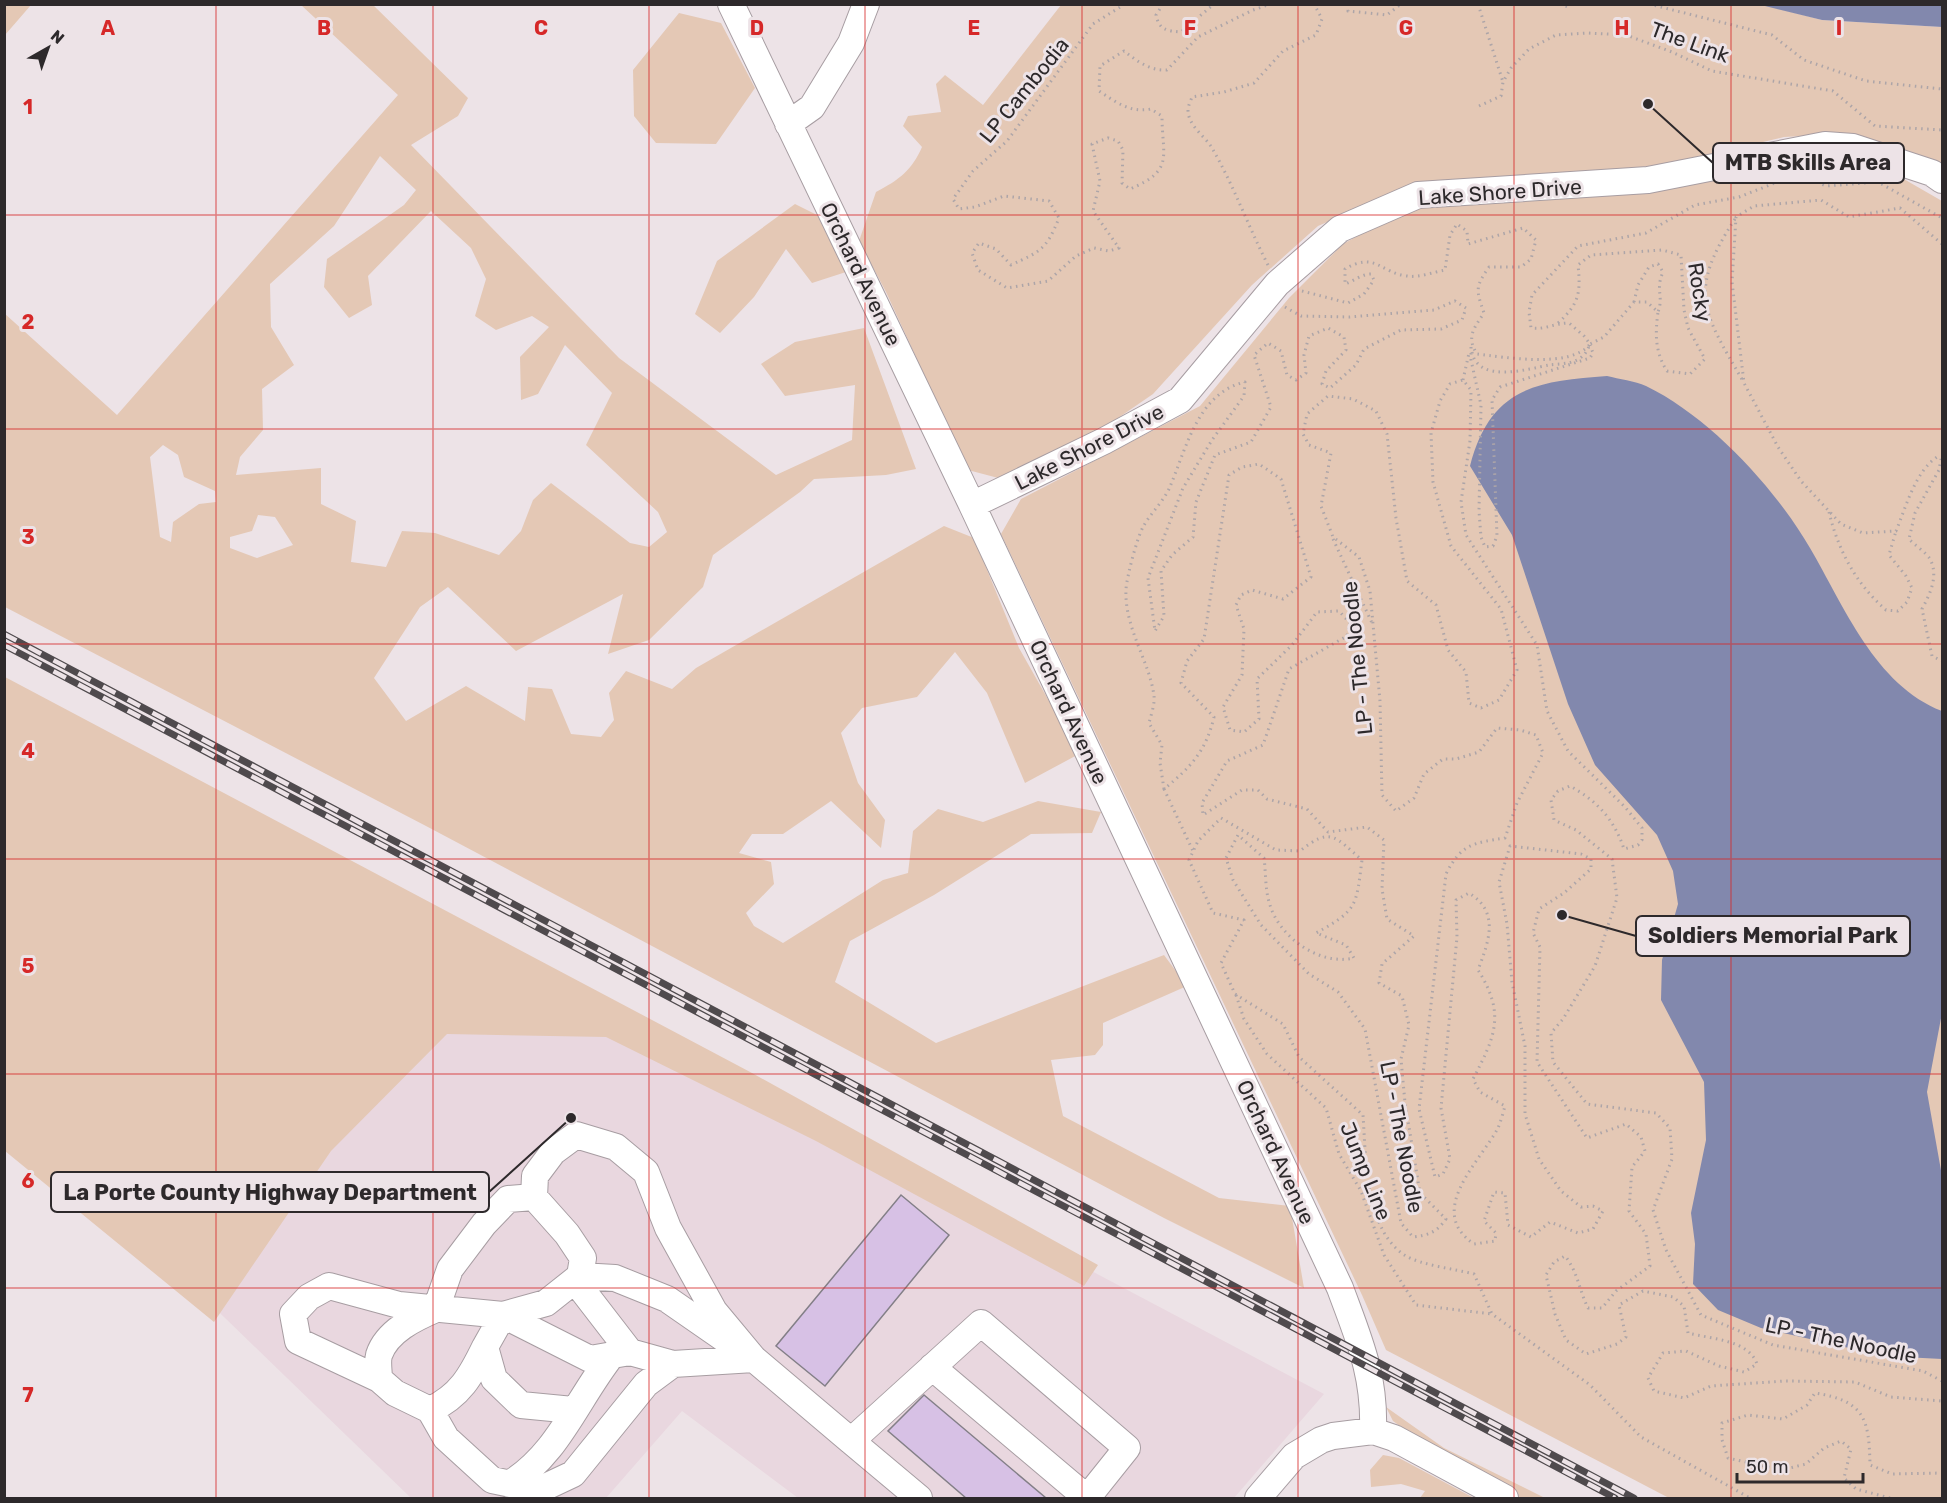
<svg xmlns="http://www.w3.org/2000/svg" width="1947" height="1503" font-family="Rubik,sans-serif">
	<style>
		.built { fill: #e9d7df }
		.green { fill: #e4c8b5; fill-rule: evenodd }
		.water { fill: #8288ad }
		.building { fill: #d7c1e5; stroke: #837f87; stroke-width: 1.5 }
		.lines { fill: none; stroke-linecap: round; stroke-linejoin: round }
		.minor-casing { stroke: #a79da2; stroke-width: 28 }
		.path { stroke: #ada5a8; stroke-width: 3; stroke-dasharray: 1.5 4.5; stroke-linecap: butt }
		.minor { stroke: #fff; stroke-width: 26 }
		.rail-casing { stroke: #4f4a4d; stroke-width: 7 }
		.rail { stroke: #ede3e7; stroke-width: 4.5; stroke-dasharray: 14; stroke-linecap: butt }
		.grid { fill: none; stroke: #d62828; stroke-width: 1.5; stroke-opacity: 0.55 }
		.labels { text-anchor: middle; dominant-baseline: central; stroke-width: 6; stroke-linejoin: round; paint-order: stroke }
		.street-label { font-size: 21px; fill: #2d292b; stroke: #ede3e7 }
		.grid-label { font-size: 20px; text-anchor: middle; font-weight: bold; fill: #d62828; stroke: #ede3e7; stroke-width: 6; stroke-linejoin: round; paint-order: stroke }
		.leader { fill: none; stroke: #2d292b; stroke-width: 2 }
		.callout-dot { fill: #2d292b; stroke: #ede3e7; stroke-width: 2 }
		.callout { fill: #ede3e7; stroke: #2d292b; stroke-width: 2 }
		.callout-label { font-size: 22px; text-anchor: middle; font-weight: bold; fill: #2d292b }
	</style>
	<rect width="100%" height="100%" fill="#ede3e7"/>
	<path class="built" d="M485 950 1324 1394 1234 1498H798L682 1411 606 1498H411L193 1287Z"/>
	<path class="green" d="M5 4 31 5 5 35 4 5Z
		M372 4 468 98 458 116 411 145 619 358 776 475 852 440 855 385 785 396 761 364 795 342 864 328 916 469 886 475 814 479 800 492 713 555 703 587 649 640 608 654 623 594 516 651 448 587 420 607 374 678 406 721 466 686 525 721 528 687 552 689 571 734 601 737 614 720 609 693 626 671 672 689 696 668 944 526 974 538 1019 648 1079 754 1025 783 987 693 955 652 917 697 862 708 841 733 858 783 885 820 881 848 831 801 783 834H752L739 853 771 862 774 884 746 913 754 926 783 943 883 880 908 873 913 831 938 809 983 822 1038 801 1101 812 1092 833 1031 834 934 895 850 941 835 982 936 1043 1164 955 1187 986 1103 1023V1045L1095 1055 1051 1060 1063 1116 1219 1198 1290 1206 1304 1288 1164 1218 426 826 5 607 4 313 117 415 398 95 301 5ZM380 156 416 190 404 205 327 259 324 287 349 318 372 305 368 276 431 211 471 248 486 279 475 316 496 330 532 316 549 327 520 357 521 400 538 394 565 345 612 393 586 445 658 512 667 532 649 547 630 543 551 483 533 500 521 531 499 555 435 533 402 531 386 567 351 562 356 521 321 504V468L236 475 240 457 263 430 262 389 294 365 271 327 270 284 334 226ZM163 445 178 455 184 477 215 491 216 502 199 504 173 522 171 542 160 537 150 457ZM258 515 275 517 293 545 257 558 230 548V537L252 531Z
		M1761 4 1822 20 1942 27V168L1841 134 1784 137 1682 161 1596 174 1408 187 1318 226 1252 285 1153 394 1073 449 1002 479 968 470 886 292 859 241 876 192C899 180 912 170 922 147L903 126 908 116 941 112 936 84 945 75 983 105 1061 5Z
		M679 13 721 23 755 88 716 144 656 143 634 116 633 70Z
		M1869 159 1942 201V1498H1669L1386 1350 1362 1295 1001 534 1021 499 1200 406 1289 298 1343 244 1410 207 1649 193 1796 161Z
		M795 204 817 215 846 272 812 283 786 249 754 297 720 333 695 314 717 261Z
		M5 677 752 1073 1098 1265 1084 1286 816 1141 606 1037 447 1034 331 1151 214 1322 5 1151Z
		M1386 1407 1444 1448 1545 1498H1521L1437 1453 1393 1421Z
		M1383 1455 1399 1458 1474 1498H1420L1425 1491 1401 1484 1371 1487 1370 1470Z"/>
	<path class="water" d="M1761 5H1942V27L1822 20Z
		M1607 376C1619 379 1635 381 1646 386 1710 417 1775 488 1810 548 1844 606 1875 685 1942 711V1013L1927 1092 1942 1176V1359L1884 1356 1761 1328 1718 1310 1693 1284 1695 1244 1691 1213 1706 1140 1704 1082 1661 1000 1662 960 1678 904 1673 871 1657 835 1595 765 1568 704 1512 535 1470 466C1490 388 1536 381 1607 376Z"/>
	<path class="building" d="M901 1195 949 1235 825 1386 776 1346Z
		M924 1395 1046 1498H966L888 1431Z"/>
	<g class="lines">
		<defs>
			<path id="minor" d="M731 4 972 505 1340 1288C1359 1340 1375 1374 1373 1431
				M788 124 812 107 851 43 866 4
				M972 505 1104 441 1180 400 1277 284 1340 229 1418 195 1648 180 1825 145 1853 147 1932 173 1942 180
				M534 1197 535 1176 553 1152 576 1135 616 1147 646 1172 668 1228 714 1311 754 1359
				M485 1347C471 1376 460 1396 430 1410L446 1438 492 1480 539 1490 573 1474 646 1384 673 1364 754 1359 851 1441
				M673 1364 630 1352 583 1291 580 1276 615 1278 667 1299 729 1342
				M932 1367 1087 1498
				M379 1379 298 1341 293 1314 309 1297 329 1286 399 1305 503 1315 590 1359 630 1352
				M430 1410 395 1393 379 1379C379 1372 377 1362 379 1355 387 1331 415 1318 436 1309L450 1269 484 1224 508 1199 534 1197 567 1234 583 1258 580 1276 546 1303 503 1315 485 1347 494 1379 521 1405 573 1410
				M509 1484C558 1455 577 1399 612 1355
				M919 1498 851 1441 981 1323 1127 1448 1087 1498
				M1258 1498 1294 1456 1321 1440 1333 1436 1373 1431 1394 1438 1505 1498"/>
		</defs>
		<use href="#minor" class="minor-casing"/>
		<path class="path" d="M1125 4 1093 24 1007 141 973 171 953 199 959 209 975 207 1004 196 1049 201 1059 218C1046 250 1041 251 1011 265L996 249 979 243 972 253 978 270 1007 288 1048 281 1076 256 1094 248 1109 251 1119 248 1093 211 1100 181 1092 144 1108 138 1118 141 1123 150 1122 183 1130 189C1175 170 1162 157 1162 116L1151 109C1129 113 1116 102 1099 91L1100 66 1124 51C1137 61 1150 71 1167 70L1198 37 1253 10 1271 4
			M1163 4 1156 15C1159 30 1167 31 1181 32L1214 4
			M1349 4 1348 11 1387 15 1401 4
			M1478 4 1503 82
			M1560 4 1568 7 1571 4
			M1649 4 1772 35 1804 60 1866 81 1942 89
			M1479 106 1501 96 1503 82 1511 68 1529 49 1556 35 1587 33 1626 35 1672 52 1712 71 1833 91 1875 126 1942 130
			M1735 219C1687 292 1703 312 1743 381
			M1942 244 1900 208 1849 217 1821 200 1754 206 1736 217 1732 282 1744 383 1778 447 1801 481 1841 524 1863 533 1896 531C1906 507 1915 472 1937 457L1941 459 1939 470 1915 513 1909 539C1914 545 1926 552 1930 559 1939 576 1930 594 1922 609L1932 656 1942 661
			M1268 265C1248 226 1234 186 1212 148 1205 136 1188 126 1188 110 1188 106 1191 100 1192 97L1224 92 1254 83 1283 51 1316 35 1322 19 1314 4
			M1302 291 1348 303 1364 294 1374 280 1371 274C1362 274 1354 281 1345 284V269C1376 251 1380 273 1407 276 1418 278 1434 272 1445 270L1450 235 1457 224 1467 231 1468 244 1523 228 1536 240 1531 259 1521 267H1489C1475 287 1476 290 1484 313 1474 328 1466 337 1477 354 1504 357 1571 369 1590 344L1584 336 1569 323C1554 323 1546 330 1531 328L1529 312 1532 295 1578 246 1646 233 1695 205 1739 197 1798 174 1826 186 1878 182 1942 218
			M1634 302 1638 285 1649 267 1658 264 1663 272C1655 290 1664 296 1658 312
			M1285 307 1301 316 1349 317 1434 310 1455 301 1466 308 1462 320 1441 329 1401 330 1364 349 1356 365 1330 388 1322 384 1326 371 1346 350 1344 337 1328 328 1309 336 1304 355 1306 373 1296 380 1287 375 1281 351 1268 343 1254 355 1271 407 1251 442 1215 455 1196 502 1193 537 1172 555 1161 571 1164 616 1155 631 1148 578 1183 488 1212 440 1244 396 1245 382C1197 393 1186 450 1169 489 1162 503 1150 514 1143 527 1137 538 1127 576 1126 589 1124 628 1150 662 1154 696 1155 704 1151 715 1149 723L1162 745 1160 763 1164 789C1191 767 1206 751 1214 717L1181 683 1187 661 1204 639 1229 475 1242 467 1259 464 1281 479 1311 577 1283 599 1252 590 1241 595 1236 605 1244 629 1242 675 1223 707 1230 730 1244 732 1259 719 1257 679 1292 645 1317 612 1339 611 1350 623 1347 636 1289 669 1263 745 1227 761 1202 803 1203 815 1242 790H1258L1267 799 1307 809 1328 832 1367 827 1384 840 1382 889 1387 919 1414 936 1382 964 1379 983 1402 996 1409 1025 1401 1059 1405 1103 1420 1193 1446 1219C1437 1232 1429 1235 1413 1237L1401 1223 1365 1029 1338 992 1309 974 1261 925 1233 880 1226 858 1238 835 1264 858C1266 873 1265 891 1270 905 1280 938 1320 966 1354 958L1346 945 1316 933C1358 910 1356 906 1362 860 1335 837 1331 826 1300 851L1276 850 1221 818 1198 841 1189 860 1213 913 1244 920 1221 963 1235 994 1283 1024 1299 1057 1363 1115C1366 1158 1365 1231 1406 1256 1421 1265 1455 1269 1474 1274L1492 1314 1590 1385 1641 1437 1750 1498
			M1558 323C1579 304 1581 293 1578 265L1591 255 1662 250 1681 255 1684 310 1688 328 1705 359 1690 374 1667 371C1655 352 1655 334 1658 312L1647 302H1634L1604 337 1590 344
			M1471 347V360L1481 405 1479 511 1481 537 1485 547 1493 546 1497 536 1492 400 1500 387 1590 358 1593 353 1590 345
			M1472 352C1478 384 1529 369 1549 365 1558 364 1569 364 1577 360 1583 357 1587 352 1589 346
			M1463 380 1469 353
			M1829 512C1838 550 1856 584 1886 610L1898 611 1907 602 1912 588 1906 576 1889 555 1896 531
			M1333 539 1372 623
			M1164 789 1193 851
			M1236 995 1244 1019 1267 1054 1326 1108 1339 1154 1361 1191 1384 1255 1416 1305 1492 1314
			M1942 1381 1923 1371 1773 1345 1701 1315 1666 1250 1653 1210 1672 1159 1670 1128 1656 1113 1587 1104 1553 1062 1551 1033 1563 1019 1595 966 1617 898 1612 859 1576 830 1554 820 1551 800 1558 791 1570 786C1597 801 1614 819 1624 849L1638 845 1642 840V828L1625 807 1568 751 1547 711 1537 645 1466 535 1461 502 1470 441 1471 390 1463 380 1450 384 1440 401 1431 433 1433 482 1451 546 1501 609 1517 670 1499 700 1481 708 1469 703 1466 672 1448 650 1436 605 1407 581 1396 518 1387 434 1376 411 1353 399 1328 396 1307 414 1303 434 1309 445 1331 453 1321 506 1333 537 1359 557 1370 591 1380 701 1382 795 1396 811 1414 798 1424 774 1443 759H1456L1479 752 1497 728 1520 730 1536 735 1543 753 1517 803 1505 838C1473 843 1461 844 1446 874L1419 1109 1435 1177 1443 1174 1450 1159 1441 1108 1457 937 1456 900 1469 893C1500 912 1489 941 1478 970 1506 1014 1495 1037 1473 1079L1480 1092 1505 1106C1503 1113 1501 1121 1498 1128 1480 1162 1425 1211 1474 1244L1495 1241 1496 1233 1484 1221 1494 1192 1505 1193 1508 1225 1531 1237 1550 1222 1578 1233 1593 1229 1603 1211 1593 1206 1581 1207 1561 1191 1539 1159 1525 1114V1046L1512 982 1507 924 1499 882 1510 846 1581 854 1591 859V869L1564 893 1539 909 1533 933 1540 947 1537 1062 1587 1138 1626 1124 1641 1137 1645 1151 1632 1167 1629 1211 1646 1234 1650 1266 1616 1291 1602 1308H1588C1579 1290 1578 1272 1565 1256L1554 1262 1546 1275 1555 1314 1566 1340 1586 1354 1617 1344 1626 1337 1619 1305 1643 1291 1673 1297 1684 1306 1688 1333C1711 1339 1749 1340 1757 1364L1744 1372 1719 1366 1686 1351 1663 1353 1648 1378 1654 1391 1684 1398 1711 1386 1785 1381 1855 1382 1891 1397 1942 1401
			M1890 1498 1856 1489 1844 1478 1851 1449 1841 1441 1824 1448 1806 1464 1782 1470 1728 1458 1722 1440V1423L1748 1415 1783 1419 1807 1405 1815 1393C1865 1401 1869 1419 1870 1465L1892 1474 1942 1473"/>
		<use href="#minor" class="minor"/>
		<defs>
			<path id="rail" d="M4 634 1634 1498
				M4 645 1615 1498"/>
		</defs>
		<use href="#rail" class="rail-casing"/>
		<use href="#rail" class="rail"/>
	</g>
	<path class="grid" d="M216 4V1498M433 4V1498M649 4V1498M865 4V1498M1082 4V1498M1298 4V1498M1514 4V1498M1731 4V1498M4 215H1942M4 429H1942M4 644H1942M4 859H1942M4 1074H1942M4 1288H1942"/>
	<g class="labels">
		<g class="street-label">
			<text transform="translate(1690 42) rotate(20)">The Link</text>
			<text transform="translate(1024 90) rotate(-51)">LP Cambodia</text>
			<text transform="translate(1500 192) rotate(-4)">Lake Shore Drive</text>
			<text transform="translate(861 274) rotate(64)">Orchard Avenue</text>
			<text transform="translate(1700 292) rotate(81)">Rocky</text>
			<text transform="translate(1089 447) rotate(-27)">Lake Shore Drive</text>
			<text transform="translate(1357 658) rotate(-96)">LP - The Noodle</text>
			<text transform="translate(1069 712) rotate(65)">Orchard Avenue</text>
			<text transform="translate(1402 1137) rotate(79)">LP - The Noodle</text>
			<text transform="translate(1276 1152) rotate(65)">Orchard Avenue</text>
			<text transform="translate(1366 1171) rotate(68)">Jump Line</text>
			<text transform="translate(1841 1340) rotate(12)">LP - The Noodle</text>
		</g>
	</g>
	<g class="grid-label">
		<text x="108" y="35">A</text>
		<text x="324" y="35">B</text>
		<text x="541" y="35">C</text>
		<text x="757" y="35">D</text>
		<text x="974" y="35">E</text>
		<text x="1190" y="35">F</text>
		<text x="1406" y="35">G</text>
		<text x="1622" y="35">H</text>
		<text x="1839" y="35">I</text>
		<text x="28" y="114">1</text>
		<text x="28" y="329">2</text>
		<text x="28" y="544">3</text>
		<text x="28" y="758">4</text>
		<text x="28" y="973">5</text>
		<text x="28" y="1188">6</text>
		<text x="28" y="1402">7</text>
	</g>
	<path class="leader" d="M1648 104L1713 163M1562 915L1636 936M571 1118L489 1192"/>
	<g class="callout-dot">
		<circle cx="1648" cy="104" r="6"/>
		<circle cx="1562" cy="915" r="6"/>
		<circle cx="571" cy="1118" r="6"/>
	</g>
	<g class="callout">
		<rect x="1713" y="143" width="191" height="40" rx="6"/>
		<rect x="1636" y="916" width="274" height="40" rx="6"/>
		<rect x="51" y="1172" width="438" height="40" rx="6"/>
	</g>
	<g class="callout-label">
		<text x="1808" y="170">MTB Skills Area</text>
		<text x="1773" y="943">Soldiers Memorial Park</text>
		<text x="270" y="1200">La Porte County Highway Department</text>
	</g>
	<rect width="1947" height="1503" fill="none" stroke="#2d292b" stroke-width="12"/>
	<g transform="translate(48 48) rotate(40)" stroke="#ede3e7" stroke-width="4.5" paint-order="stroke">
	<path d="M0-4.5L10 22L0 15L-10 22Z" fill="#2d292b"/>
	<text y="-9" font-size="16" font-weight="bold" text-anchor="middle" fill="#2d292b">N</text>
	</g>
	<path d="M1737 1473v9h126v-9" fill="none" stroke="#2d292b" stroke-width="3"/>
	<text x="1746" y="1473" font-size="18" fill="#2d292b" stroke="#ede3e7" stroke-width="4.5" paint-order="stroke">50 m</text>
</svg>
